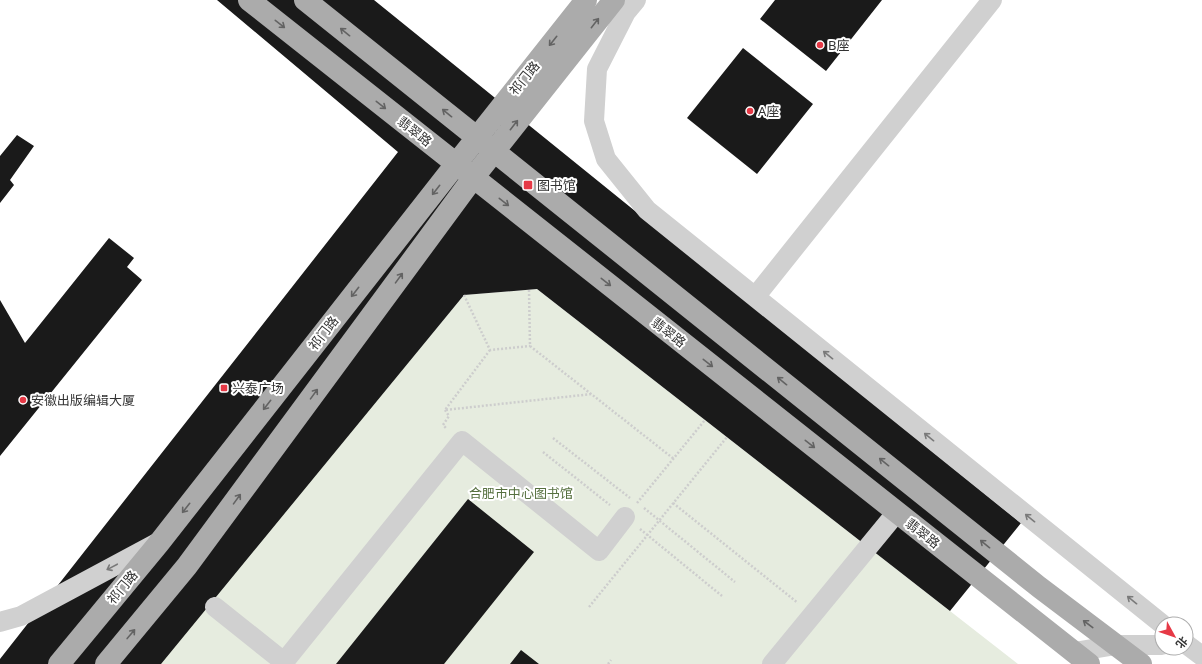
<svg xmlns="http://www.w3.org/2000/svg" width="1202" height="664" font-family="'Noto Sans','Noto Sans SC',sans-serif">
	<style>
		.park { fill: #e6ecdf }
		.building { fill: #1a1a1a }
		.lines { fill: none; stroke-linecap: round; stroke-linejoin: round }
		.path { stroke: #cdcdcd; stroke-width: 2.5; stroke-dasharray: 2 2; stroke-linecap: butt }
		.minor { stroke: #d0d0d0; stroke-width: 20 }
		.major { stroke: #ababab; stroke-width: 22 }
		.oneway { stroke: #636363 }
		.oneway2 { stroke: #7a7a7a }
		.poi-dot { fill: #e63946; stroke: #fff; stroke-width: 1.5 }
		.labels { text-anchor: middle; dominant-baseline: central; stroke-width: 4; stroke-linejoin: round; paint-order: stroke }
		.poi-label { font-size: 13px; fill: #333; stroke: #fff; text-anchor: start }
		.street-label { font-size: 13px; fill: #333; stroke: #fff }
		.park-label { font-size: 13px; fill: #56703f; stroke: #fff }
	</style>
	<rect width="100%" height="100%" fill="#fff"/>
	<path class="park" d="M537 289 1018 664H158L464 295Z"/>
	<path class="building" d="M217 0H374L1021 523 950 611 537 289 464 295 161 664H0V659L398 152Z
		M775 0H882L826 71 760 19Z
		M743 48 813 104 757 174 687 118Z
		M17 135 34 146 10 180 14 185 0 203V156Z
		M109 238 134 258 127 267 142 280 0 456V300L25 343Z
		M468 499 534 552 516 574 444 664H336Z
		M521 650 539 664H510Z"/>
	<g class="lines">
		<path class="path" d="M529 290 530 346 674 459
			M464 295 490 350 530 346
			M490 350 445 410 592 394
			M445 410 449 416 443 425 447 429
			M553 438 630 498
			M543 452 610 505
			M637 503 705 420
			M673 503 798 603
			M644 508 735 582
			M640 529 722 596
			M589 607 727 437
			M608 664 611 660"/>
		<path class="minor" d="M636 0 626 12 597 69 594 121 606 159 647 210 1162 624
			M755 297 992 0
			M215 607 284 662 462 441 599 551 625 517
			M0 622 21 616 157 543
			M1186 644 1202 656
			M1074 652 1116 645H1162
			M772 664 897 512"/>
		<path class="major" d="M249 0 1089 664
			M305 0 1039 587 1141 664
			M59 664 159 543 456 164 586 0
			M106 664 187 566 473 178 614 0"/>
	</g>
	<defs><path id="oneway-shaft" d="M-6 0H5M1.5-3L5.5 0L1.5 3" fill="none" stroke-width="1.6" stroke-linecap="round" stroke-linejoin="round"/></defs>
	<g class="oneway">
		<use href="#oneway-shaft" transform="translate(595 23) rotate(-52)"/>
		<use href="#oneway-shaft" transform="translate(280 24) rotate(38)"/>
		<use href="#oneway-shaft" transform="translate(345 32) rotate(-141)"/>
		<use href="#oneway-shaft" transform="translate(553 41) rotate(129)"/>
		<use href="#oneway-shaft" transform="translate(381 105) rotate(38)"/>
		<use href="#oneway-shaft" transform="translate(447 113) rotate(-141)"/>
		<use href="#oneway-shaft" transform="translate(514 125) rotate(-52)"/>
		<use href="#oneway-shaft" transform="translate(436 190) rotate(128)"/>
		<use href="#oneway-shaft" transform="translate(504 202) rotate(38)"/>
		<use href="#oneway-shaft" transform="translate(399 278) rotate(-54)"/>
		<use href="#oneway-shaft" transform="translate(606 282) rotate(38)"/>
		<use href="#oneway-shaft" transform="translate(355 292) rotate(128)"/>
		<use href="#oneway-shaft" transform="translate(708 363) rotate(38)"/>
		<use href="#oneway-shaft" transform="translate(782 381) rotate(-141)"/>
		<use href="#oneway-shaft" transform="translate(314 394) rotate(-54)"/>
		<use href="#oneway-shaft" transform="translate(267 405) rotate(128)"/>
		<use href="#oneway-shaft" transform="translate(810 444) rotate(38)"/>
		<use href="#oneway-shaft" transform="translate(884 462) rotate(-141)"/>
		<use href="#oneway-shaft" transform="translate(237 499) rotate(-54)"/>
		<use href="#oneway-shaft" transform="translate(186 508) rotate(128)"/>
		<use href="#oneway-shaft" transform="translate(985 544) rotate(-141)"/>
		<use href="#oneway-shaft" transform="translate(1088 624) rotate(-143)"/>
		<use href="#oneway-shaft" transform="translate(131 634) rotate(-50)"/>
	</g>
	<g class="oneway2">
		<use href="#oneway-shaft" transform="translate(828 355) rotate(-141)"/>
		<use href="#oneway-shaft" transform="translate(929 437) rotate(-141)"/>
		<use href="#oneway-shaft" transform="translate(1030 518) rotate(-141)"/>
		<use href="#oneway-shaft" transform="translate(112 567) rotate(152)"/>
		<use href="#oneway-shaft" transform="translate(1132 600) rotate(-141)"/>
	</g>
	<g class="poi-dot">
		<circle cx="820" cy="45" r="4"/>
		<circle cx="750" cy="111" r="4"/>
		<rect x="523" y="180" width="10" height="10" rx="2"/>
		<rect x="220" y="384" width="8" height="8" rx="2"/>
		<circle cx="23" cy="400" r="4"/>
	</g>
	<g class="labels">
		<g class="poi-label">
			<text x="828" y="45">B座</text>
			<text x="758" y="111">A座</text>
			<text x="537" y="185">图书馆</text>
			<text x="232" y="388">兴泰广场</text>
			<text x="31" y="400">安徽出版编辑大厦</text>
		</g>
		<g class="street-label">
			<text transform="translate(524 78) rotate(-51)">祁门路</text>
			<text transform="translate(415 131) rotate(38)">翡翠路</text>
			<text transform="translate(669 332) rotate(38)">翡翠路</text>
			<text transform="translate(323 333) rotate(-52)">祁门路</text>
			<text transform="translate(923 533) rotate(38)">翡翠路</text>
			<text transform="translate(122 587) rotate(-50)">祁门路</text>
		</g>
		<g class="park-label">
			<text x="521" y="493">合肥市中心图书馆</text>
		</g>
	</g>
	<g transform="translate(1174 636) rotate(130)"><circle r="19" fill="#ffffff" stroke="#adadad"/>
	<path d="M0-3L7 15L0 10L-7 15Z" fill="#e63946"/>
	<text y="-6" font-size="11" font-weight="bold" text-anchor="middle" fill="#333333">北</text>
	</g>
</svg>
